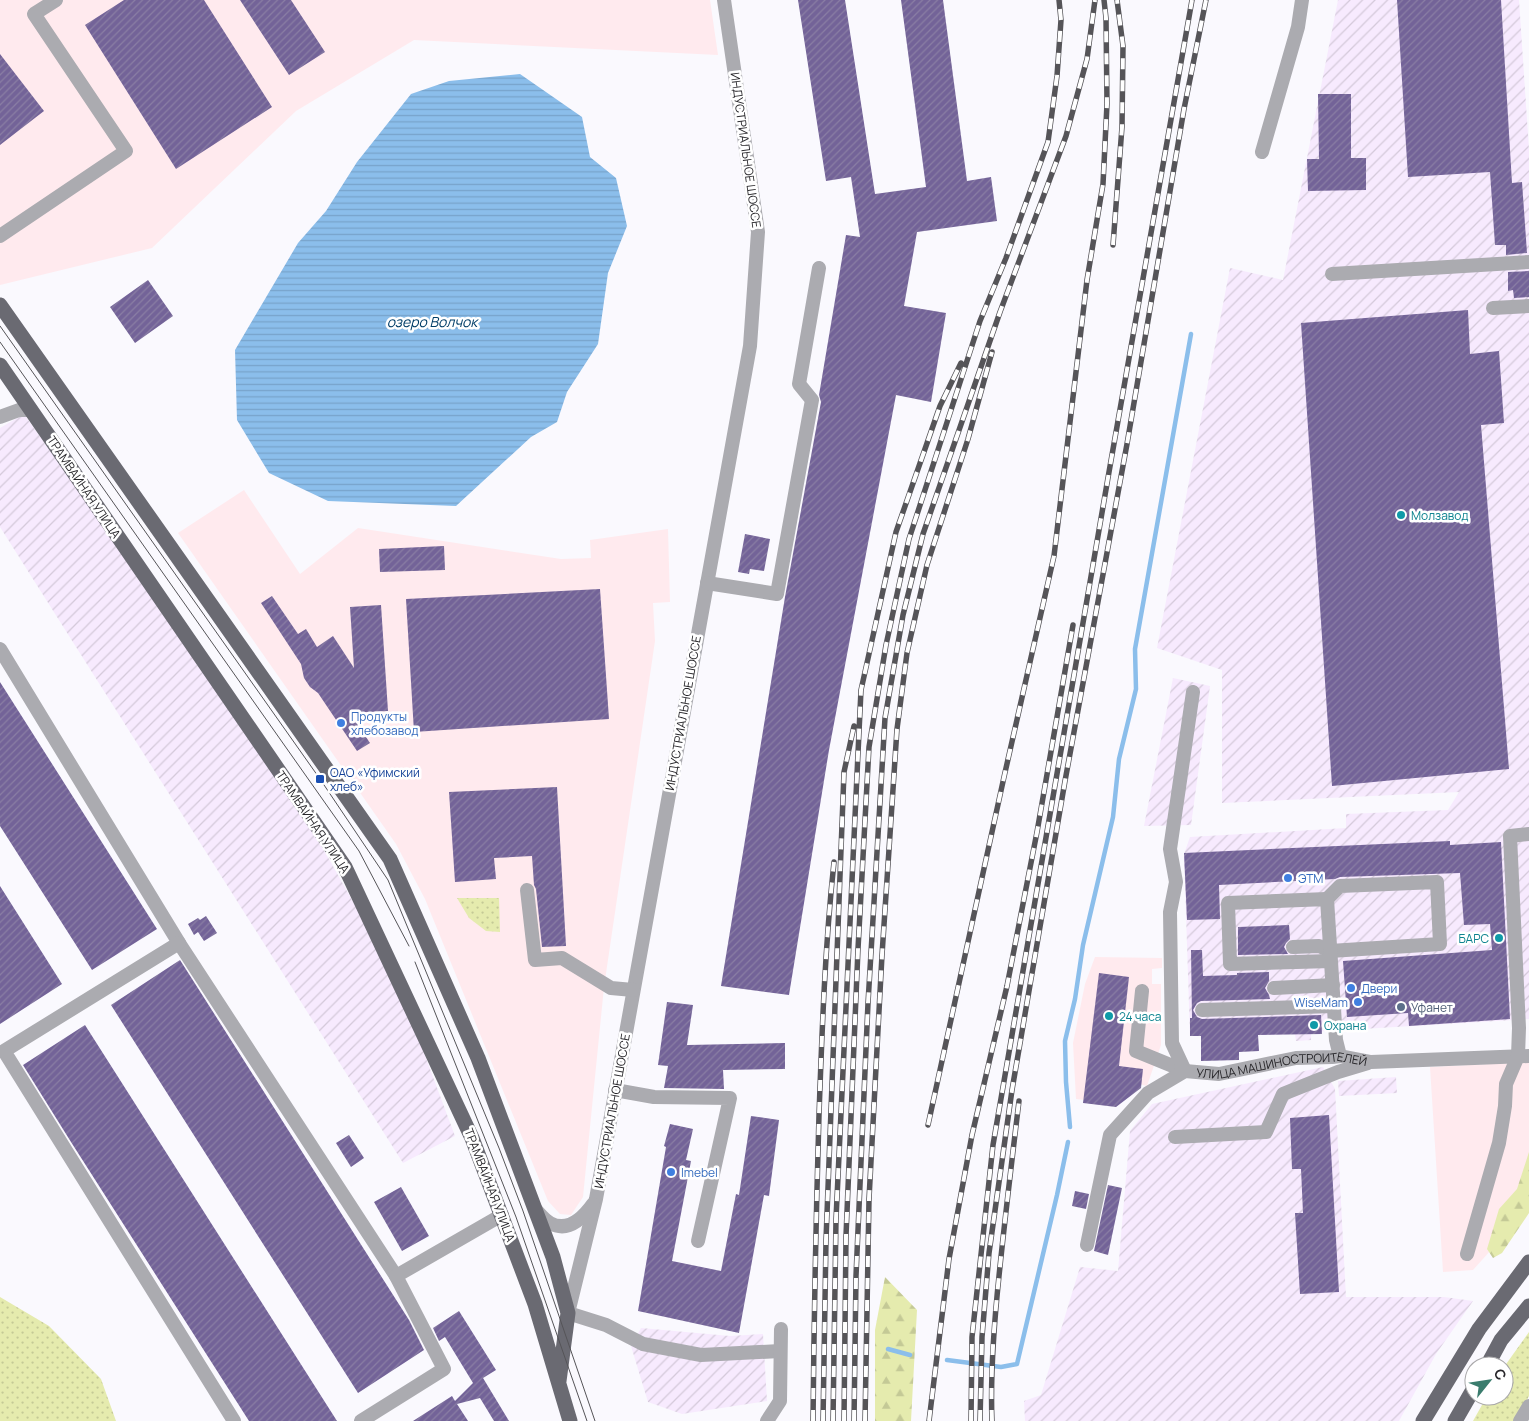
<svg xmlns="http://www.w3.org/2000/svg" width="1529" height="1421" font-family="Manrope,sans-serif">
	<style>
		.commercial { fill: #ffeaee }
		.industrial { fill: url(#industrial-furrows) }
		.grass { fill: url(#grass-dots) }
		.forest { fill: url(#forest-firs) }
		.water { fill: url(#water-rules) }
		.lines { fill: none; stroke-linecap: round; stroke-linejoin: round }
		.stream { stroke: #8bbeeb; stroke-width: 4.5 }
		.building { fill: url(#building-hatch) }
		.minor { stroke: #ababb0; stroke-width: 14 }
		.major { stroke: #6a6a72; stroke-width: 15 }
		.tram { stroke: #555458; stroke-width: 1 }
		.rail-casing { stroke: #555458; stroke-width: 5.5 }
		.rail { stroke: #fff; stroke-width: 4; stroke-dasharray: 11; stroke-linecap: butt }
		.culture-dot { fill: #0f9aa8; stroke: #fff; stroke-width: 2 }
		.shop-dot { fill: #3f7fe0; stroke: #fff; stroke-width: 2 }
		.transit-dot { fill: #1a4fb4; stroke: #fff; stroke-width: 2 }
		.service-dot { fill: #5c6f8a; stroke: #fff; stroke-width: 2 }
		.labels { text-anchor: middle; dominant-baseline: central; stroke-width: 5; stroke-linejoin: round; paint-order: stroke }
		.street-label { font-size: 12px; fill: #27262a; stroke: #fff }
		.culture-label { font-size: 12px; fill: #0d838f; stroke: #fff; text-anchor: start }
		.shop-label { font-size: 12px; fill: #366cbe; stroke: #fff; text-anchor: start }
		.transit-label { font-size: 12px; fill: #164399; stroke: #fff; text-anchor: start }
		.service-label { font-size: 12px; fill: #4e5e75; stroke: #fff; text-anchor: start }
		.water-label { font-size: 14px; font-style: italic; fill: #003d67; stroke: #fff }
	</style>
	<defs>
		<pattern id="industrial-furrows" width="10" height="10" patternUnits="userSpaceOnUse" patternTransform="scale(1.25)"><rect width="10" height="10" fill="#f7eafe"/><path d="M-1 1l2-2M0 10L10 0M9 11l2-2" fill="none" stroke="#d4c9da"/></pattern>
		<pattern id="grass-dots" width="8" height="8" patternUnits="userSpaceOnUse" patternTransform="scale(1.25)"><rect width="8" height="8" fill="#e5ebae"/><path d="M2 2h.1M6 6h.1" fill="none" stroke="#c4c996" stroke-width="1.8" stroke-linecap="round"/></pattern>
		<pattern id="forest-firs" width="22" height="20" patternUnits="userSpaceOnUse" patternTransform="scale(1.25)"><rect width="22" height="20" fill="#e5ebae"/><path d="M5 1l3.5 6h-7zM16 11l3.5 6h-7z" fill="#c4c996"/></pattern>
		<pattern id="water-rules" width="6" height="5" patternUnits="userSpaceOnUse" patternTransform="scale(1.25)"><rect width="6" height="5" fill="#8bbeeb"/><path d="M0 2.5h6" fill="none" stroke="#78a3ca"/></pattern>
		<pattern id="building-hatch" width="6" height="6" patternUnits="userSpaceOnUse" patternTransform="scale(1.25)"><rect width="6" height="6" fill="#736398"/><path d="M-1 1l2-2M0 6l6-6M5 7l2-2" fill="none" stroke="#8a7ea4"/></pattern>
	</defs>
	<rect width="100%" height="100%" fill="#faf9fe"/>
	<path class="commercial" d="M0 0H710L718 55 414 40 296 111 152 248 0 285Z
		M244 490 300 574 358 528 561 559 591 558 590 540 668 529 670 602 653 603 655 641 604 987 583 1197 571 1215 560 1214 548 1201 425 899 396 844 178 533Z
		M1095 957 1162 958V968L1152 969V984H1161V1045L1147 1086 1123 1080 1120 1104 1076 1099 1073 1043 1085 984Z
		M1529 1062V1159L1519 1194 1491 1250 1473 1270 1443 1272 1430 1067Z"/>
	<path class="industrial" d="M1338 0H1519L1529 150V1019L1311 1032V1040L1296 1041 1295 1034 1190 1036 1184 854 1190 837 1346 828V814L1448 810 1459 792 1222 803V670L1157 648 1230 268 1283 280Z
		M24 414 297 802 357 909 417 1034 455 1136 403 1163 0 527V428Z
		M1173 678 1210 686 1191 825 1144 826Z
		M1323 1067 1335 1089 1346 1297H1444L1473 1301 1436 1354 1399 1421H1025L1024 1401 1041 1395 1080 1267 1118 1271 1130 1131 1152 1104Z
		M1396 1077 1397 1093 1339 1096 1338 1081Z
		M641 1328 730 1336 763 1334 767 1401 682 1414 648 1402 631 1346Z"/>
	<path class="grass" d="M457 898H499L500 932 486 931 469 918Z
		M0 1297 49 1326 101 1379 116 1421H0Z
		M1529 1332V1396L1515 1421H1473L1487 1396H1504V1367Z"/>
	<path class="forest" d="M1529 1152V1213L1502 1253 1493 1258 1487 1249 1499 1209 1517 1189Z
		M885 1277 917 1310 911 1421H875V1330Z"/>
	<path class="water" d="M520 74 582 117 590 157 616 178 627 226 608 273 598 344 567 392 557 422 531 437 456 506 328 501 269 473 237 420 235 350 298 243 326 211 357 162 411 94 449 81Z"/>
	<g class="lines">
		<path class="stream" d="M1070 1127 1066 1082 1065 1041 1075 999 1083 945 1113 817 1119 759 1136 689 1135 649 1191 334
			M888 1349 910 1355
			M947 1360 1001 1367 1017 1364 1057 1195 1068 1142"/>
	</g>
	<path class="building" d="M124 0H204L272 107 176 169 85 25Z
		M240 0H291L325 52 289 75Z
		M798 0H845L875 194 926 187 901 0H943L967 181 991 177 997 221 917 232 904 306 946 313 931 402 896 395 829 750 789 995 721 986 785 597 821 402 819 395 846 235 860 237 851 177 826 181Z
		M1397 0H1501L1512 183 1522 182 1527 253 1506 255V245H1495L1490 172 1408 177Z
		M0 54 44 111 0 145Z
		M1318 94H1351V158H1366V190L1308 191 1307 159H1319Z
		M1529 271V297L1514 298 1513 290 1508 291V272Z
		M148 280 173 316 135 343 110 307Z
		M1468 310 1470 354 1499 351 1504 423 1481 425 1509 769 1332 786 1301 323Z
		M745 534 770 539 764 571 750 569 749 574 738 572Z
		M444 546 445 570 380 572 379 549Z
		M600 589 609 719 414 732 406 599Z
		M272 596 298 634 306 629 317 647 333 636 354 668 350 607 381 605 388 711 350 713 370 743 357 751 318 693 310 687 304 678 301 664 261 603Z
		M0 682 157 929 92 970 0 826Z
		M557 787 566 946 542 947 536 889 534 885 532 856 494 858 496 879 455 882 449 792Z
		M1450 841V845L1501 842 1510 1019 1409 1026 1408 1013 1347 1017 1343 961 1492 950 1490 924 1464 925 1460 873 1340 877 1335 879 1219 885 1220 919 1187 920 1184 853Z
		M0 886 62 984 0 1024Z
		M206 916 217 933 204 941 198 932 194 935 188 924 198 918 200 920Z
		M1289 925 1290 939 1286 943 1284 947 1288 954 1238 955V927Z
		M1191 950H1202L1203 976 1237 975V973L1269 972V981L1265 988 1269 995 1270 999 1201 1001 1197 1003 1193 1010 1197 1017 1202 1019 1321 1015 1322 1034 1258 1035 1259 1051 1239 1052V1060L1201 1061V1036H1190V1018H1192Z
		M180 960 409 1320 424 1350 358 1393 111 1005Z
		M1099 973 1129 977 1119 1066 1143 1069 1141 1088 1116 1107 1083 1103Z
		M667 1002 693 1005 687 1045 785 1043V1069L723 1070 724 1089 664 1088 668 1066 658 1065Z
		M85 1025 337 1421H249L71 1142 23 1065Z
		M1329 1115 1339 1292 1300 1294 1295 1213H1303L1301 1169H1292L1290 1118Z
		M751 1116 779 1120 769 1196 764 1195 739 1333 638 1311 666 1147 664 1146 670 1124 693 1129 686 1160 691 1161 672 1261 721 1271 736 1194 739 1195Z
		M349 1135 364 1158 351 1167 336 1143Z
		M1108 1185 1122 1188 1108 1255 1094 1251Z
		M401 1187 429 1236 402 1251 374 1202Z
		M1075 1191 1089 1194 1086 1209 1072 1206Z
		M459 1311 496 1370 483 1378 509 1421H494L480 1398 457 1404 468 1421H413L452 1396 455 1401 473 1383 445 1337 439 1341 433 1328Z"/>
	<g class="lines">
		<g class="minor">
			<path d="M724 0 758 232 750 346 596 1199 568 1313 606 1325 643 1344 701 1355 780 1351"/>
			<path d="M1262 152 1298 27 1302 0"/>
			<path d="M0 236 126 151 34 14 56 0"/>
			<path d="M1332 274 1529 262"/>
			<path d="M1493 308 1529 306"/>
			<path d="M0 417 19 410H31"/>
			<path d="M707 583 777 594 812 400 799 384 819 268"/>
			<path d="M0 649 179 943 396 1276 444 1369 361 1421"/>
			<path d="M527 890 535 960 562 958 611 988 633 990"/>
			<path d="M179 943 4 1051 234 1421"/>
			<path d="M1293 947 1319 946 1330 951 1440 944 1437 882 1340 886 1327 899"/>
			<path d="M1331 961 1230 964 1228 903 1327 899 1336 1040 1340 1056"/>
			<path d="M1274 988 1333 985"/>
			<path d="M1142 991 1136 1051 1185 1071"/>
			<path d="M1202 1010 1334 1006"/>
			<path d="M1185 1071 1172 1043 1170 912 1176 882 1170 849 1193 692"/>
			<path d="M615 1090 654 1097 730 1098 698 1241"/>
			<path d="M1175 1137 1266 1132 1283 1094 1338 1072 1368 1063"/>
			<path d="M535 1209C539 1213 544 1220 550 1223 568 1233 583 1218 593 1204"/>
			<path id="s1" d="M1087 1245 1110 1135 1148 1093 1185 1071 1219 1074 1296 1058 1332 1057 1340 1056 1371 1062 1529 1056"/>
			<path d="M1467 1254 1499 1143 1505 1106 1506 1084 1518 1056 1519 1028 1510 836 1529 834"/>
			<path d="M396 1276 502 1215"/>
			<path d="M767 1421 780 1401 781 1329"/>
			<path d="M1520 1421 1529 1406"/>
		</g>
		<path class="major" d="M0 305 390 859 478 1058 553 1257 568 1313 559 1381
			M0 365 345 867 472 1138 535 1304 570 1421
			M1487 1366 1501 1340 1529 1306
			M1423 1421 1479 1329 1529 1262
			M1455 1421 1474 1388"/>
		<path class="tram" d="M0 326 320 779 388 880 499 1148 523 1211 595 1421
			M0 342 359 851 409 946
			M415 962 516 1217 587 1421"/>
		<defs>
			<path id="rail" d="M1113 245 1122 127 1123 46 1117 0
				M928 1125 1004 777 1054 556 1087 280 1103 184 1107 104 1106 18 1104 0
				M813 1421C814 1319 816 1217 819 1115 822 1030 825 946 834 862
				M823 1421 826 1240 844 772 854 726
				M833 1421 836 1219 861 690 896 532 940 406 961 363
				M844 1421 846 1236 858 949 869 747 886 645 909 539 980 321 1006 258 1048 142 1057 76 1061 20 1059 0
				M854 1421 856 1276 868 1003 885 718 903 615 923 534 1000 312 1066 136 1087 59 1095 0
				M865 1421 869 1199 882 955 897 729 907 653 927 565 968 439 992 352
				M929 1421 949 1259 972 1135 1007 986 1037 832 1073 625
				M971 1421 972 1337 993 1145 1109 472 1192 0
				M980 1421 982 1337 989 1253 1012 1090 1065 781 1127 444 1184 109 1206 0
				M992 1421C990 1372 994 1324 999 1276 1005 1217 1012 1159 1019 1101"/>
		</defs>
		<use href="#rail" class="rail-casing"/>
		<use href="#rail" class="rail"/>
	</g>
	<g class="culture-dot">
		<circle cx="1401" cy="515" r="5"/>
		<circle cx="1499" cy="938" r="5"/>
		<circle cx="1109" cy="1016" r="5"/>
		<circle cx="1314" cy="1025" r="5"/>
	</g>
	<g class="shop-dot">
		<circle cx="341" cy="723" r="5"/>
		<circle cx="1288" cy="878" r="5"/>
		<circle cx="1351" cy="988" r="5"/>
		<circle cx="1358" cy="1002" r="5"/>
		<circle cx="671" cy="1172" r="5"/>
	</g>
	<rect class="transit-dot" x="315" y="774" width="10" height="10" rx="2.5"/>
	<circle class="service-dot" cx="1401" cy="1007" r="5"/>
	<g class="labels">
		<g class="street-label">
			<text transform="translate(746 150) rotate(82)">ИНДУСТРИАЛЬНОЕ ШОССЕ</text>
			<text transform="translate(84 487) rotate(56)">ТРАМВАЙНАЯ УЛИЦА</text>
			<text transform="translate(683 713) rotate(-80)">ИНДУСТРИАЛЬНОЕ ШОССЕ</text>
			<text transform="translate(313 822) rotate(56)">ТРАМВАЙНАЯ УЛИЦА</text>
			<text stroke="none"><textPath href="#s1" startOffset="310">УЛИЦА МАШИНОСТРОИТЕЛЕЙ</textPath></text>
			<text transform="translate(612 1111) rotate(-80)">ИНДУСТРИАЛЬНОЕ ШОССЕ</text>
			<text transform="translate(490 1185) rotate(69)">ТРАМВАЙНАЯ УЛИЦА</text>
		</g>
		<g class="culture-label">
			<text x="1411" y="515">Молзавод</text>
			<text x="1489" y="938" text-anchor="end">БАРС</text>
			<text x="1119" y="1016">24 часа</text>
			<text x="1324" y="1025">Охрана</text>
		</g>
		<g class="shop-label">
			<text x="351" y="716">Продукты<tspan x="351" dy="14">хлебозавод</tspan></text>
			<text x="1298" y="878">ЭТМ</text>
			<text x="1361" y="988">Двери</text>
			<text x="1348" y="1002" text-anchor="end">WiseMam</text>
			<text x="681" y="1172">Imebel</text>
		</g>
		<g class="transit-label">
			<text x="330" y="772">ОАО «Уфимский<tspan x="330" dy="14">хлеб»</tspan></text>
		</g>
		<g class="service-label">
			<text x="1411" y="1007">Уфанет</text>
		</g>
		<g class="water-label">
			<text x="432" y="321">озеро Волчок</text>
		</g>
	</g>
	<g transform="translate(1489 1381) rotate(60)"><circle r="24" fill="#ffffff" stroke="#a9a8aa"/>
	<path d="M0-4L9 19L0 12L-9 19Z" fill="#3a7c6d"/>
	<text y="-8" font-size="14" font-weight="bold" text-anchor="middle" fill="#27262a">С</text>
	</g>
</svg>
